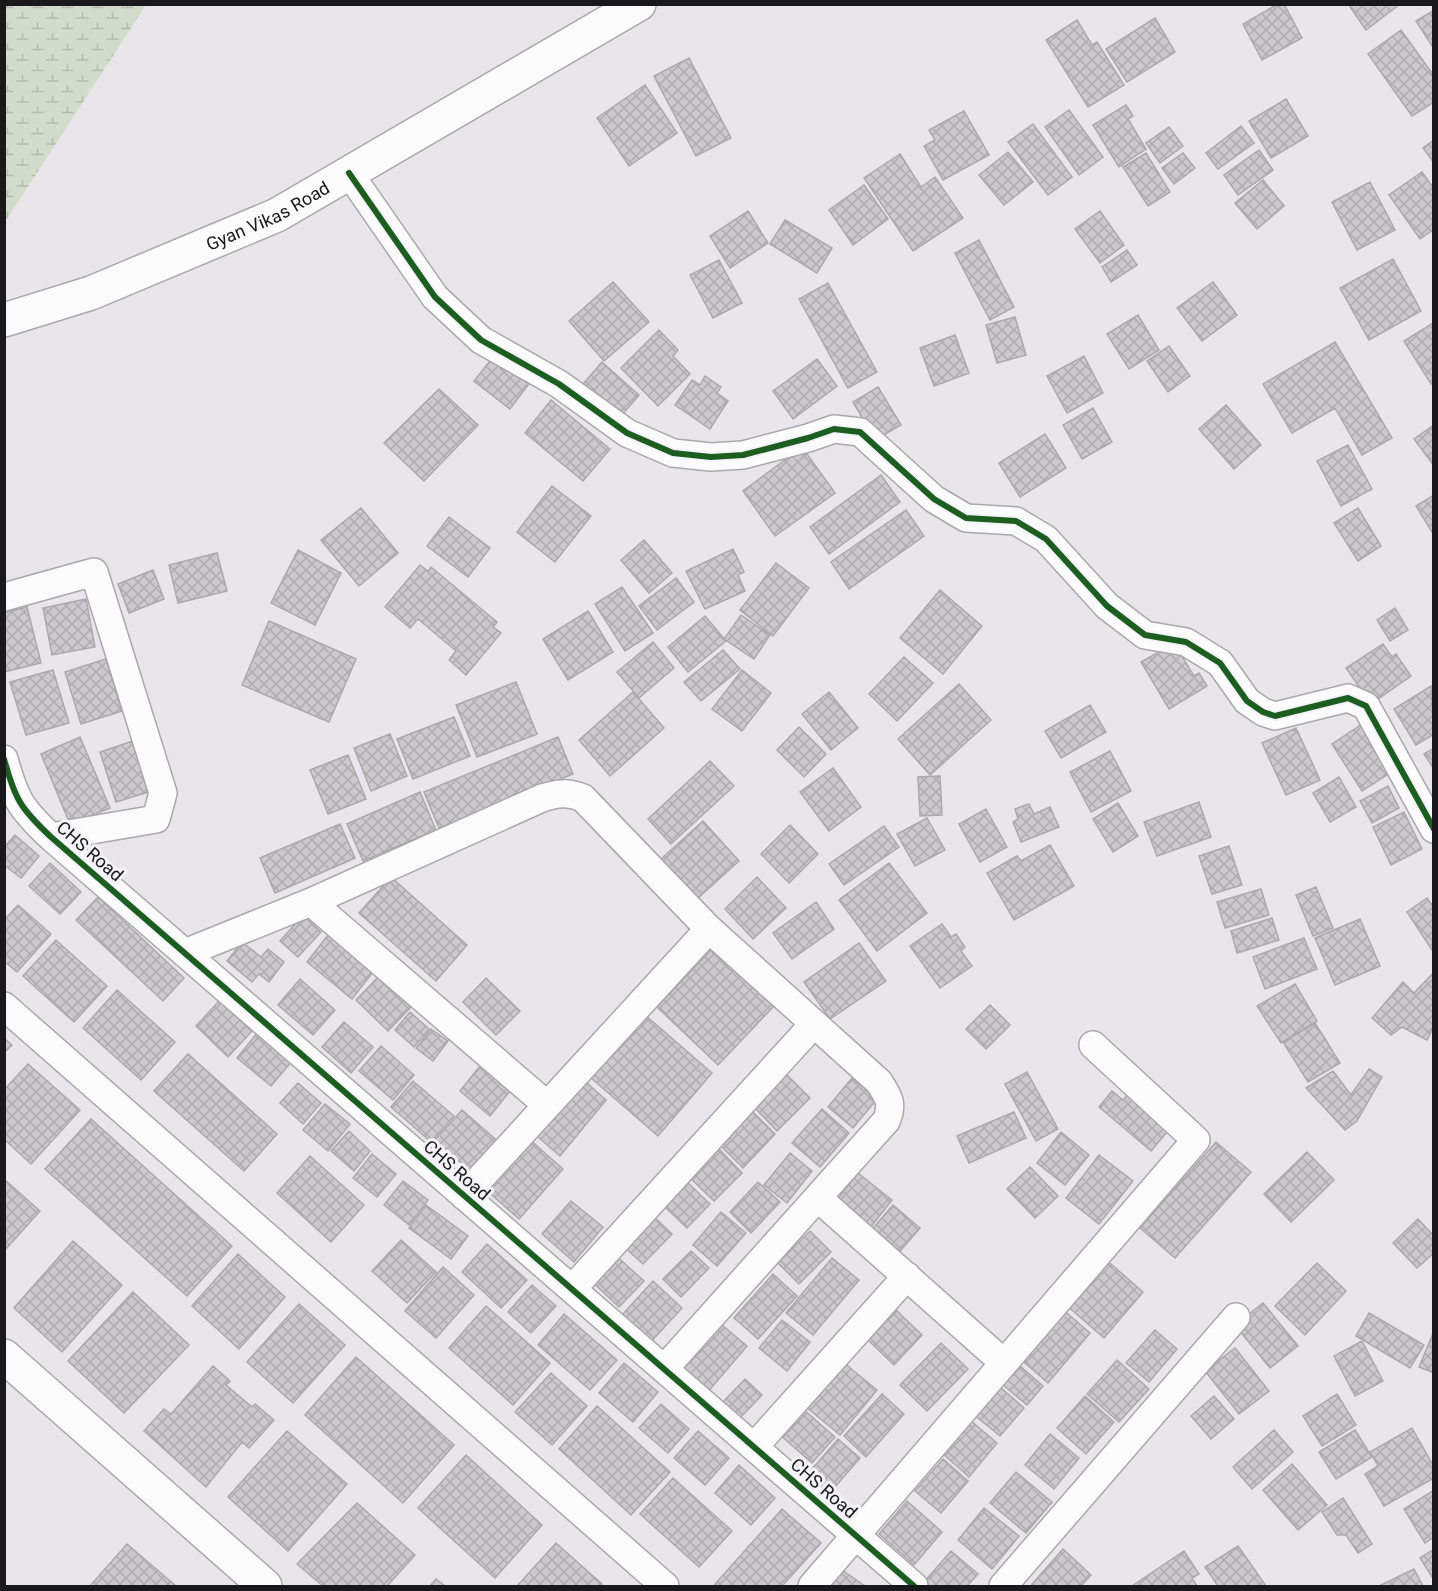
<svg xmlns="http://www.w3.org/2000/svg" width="1438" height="1591" font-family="Roboto,sans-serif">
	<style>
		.wetland { fill: url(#wetland-marsh) }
		.building { fill: url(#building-cross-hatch); stroke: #aaa9ac; stroke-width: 1.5 }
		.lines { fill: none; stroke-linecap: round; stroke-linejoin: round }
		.minor-casing { stroke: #a9a8ab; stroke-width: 30 }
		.tertiary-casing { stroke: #a9a8ab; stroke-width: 36 }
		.minor { stroke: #fcfbfc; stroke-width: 27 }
		.tertiary { stroke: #fcfbfc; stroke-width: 33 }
		.cycleway-casing { stroke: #f4f2f9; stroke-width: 10 }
		.cycleway { stroke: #1b5e20; stroke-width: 6 }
		.labels { text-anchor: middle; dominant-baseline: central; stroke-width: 6; stroke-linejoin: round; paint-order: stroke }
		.street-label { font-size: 18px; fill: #19181a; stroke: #f4f2f9 }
	</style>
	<defs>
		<pattern id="wetland-marsh" width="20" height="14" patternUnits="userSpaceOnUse" patternTransform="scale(1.5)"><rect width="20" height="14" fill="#d2dcca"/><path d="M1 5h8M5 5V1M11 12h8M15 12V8" fill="none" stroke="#b4bcad"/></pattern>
		<pattern id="building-cross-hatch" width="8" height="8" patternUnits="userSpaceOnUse" patternTransform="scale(1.5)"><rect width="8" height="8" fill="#cbc9cc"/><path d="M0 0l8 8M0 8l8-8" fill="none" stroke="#aeacaf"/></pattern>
	</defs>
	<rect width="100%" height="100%" fill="#e8e6ea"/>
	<path class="wetland" d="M5 4 146 5 5 222 4 5Z"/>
	<path class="building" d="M1278 4H1284L1302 38 1262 60 1243 24Z
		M1348 4H1400L1366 30Z
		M1434 10V49L1416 21Z
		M1155 18 1175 52 1127 82 1106 49Z
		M1077 20 1092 45 1097 42 1124 85 1088 107 1046 40Z
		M1401 30 1434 76V102L1412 116 1368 54Z
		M689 58 731 138 696 156 654 76Z
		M645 85 677 133 629 166 597 118Z
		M1286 99 1308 136 1271 158 1249 121Z
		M1126 105 1133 116 1128 119 1146 149 1119 167 1093 125Z
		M1069 110 1103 157 1079 175 1045 127Z
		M964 111 989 155 943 180 924 146 935 140 929 130Z
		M1033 124 1072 177 1048 195 1008 142Z
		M1241 126 1254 143 1218 169 1206 153Z
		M1169 127 1183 146 1160 163 1146 143Z
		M1434 140V163L1423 148Z
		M1259 150 1273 170 1238 195 1224 175Z
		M1008 152 1033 182 1004 205 979 175Z
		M1146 153 1170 192 1148 206 1123 167Z
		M1183 153 1195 168 1174 184 1162 168Z
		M900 154 921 187 935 177 963 218 913 251 864 178Z
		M1422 172 1434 189V229L1420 239 1389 195Z
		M1263 180 1284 206 1257 229 1235 203Z
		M1370 182 1395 230 1357 250 1332 202Z
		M864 185 888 219 853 245 829 210Z
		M748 211 768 243 730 268 710 236Z
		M1100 211 1124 245 1100 263 1075 229Z
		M785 220 832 248 817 273 770 244Z
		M979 240 1014 307 990 320 955 253Z
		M1127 250 1137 265 1111 282 1102 267Z
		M1393 259 1421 311 1369 340 1340 288Z
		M719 260 742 303 713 318 690 275Z
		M613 282 649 322 604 361 569 321Z
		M1213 282 1237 315 1202 341 1177 308Z
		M828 283 877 372 848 388 799 299Z
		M1138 315 1159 350 1129 369 1107 334Z
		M1015 317 1026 355 997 363 986 325Z
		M1433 323 1434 382 1431 384 1404 341Z
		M659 330 678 350 673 356 690 374 658 406 621 368Z
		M955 335 969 373 934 386 920 348Z
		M1335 342 1392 438 1362 455 1335 408 1292 433 1263 384Z
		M1169 346 1190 376 1168 392 1147 361Z
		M496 353 531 381 510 409 474 381Z
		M1084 356 1103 393 1067 413 1047 376Z
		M817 359 837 386 793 419 773 391Z
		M602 362 639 395 616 422 577 391Z
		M705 376 721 387 717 393 728 401 710 429 675 405 692 380 700 385Z
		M878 387 901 425 875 440 853 402Z
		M439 389 478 425 424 481 384 443Z
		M551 400 610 449 583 481 525 433Z
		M1226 405 1261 445 1234 469 1199 429Z
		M1093 408 1112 442 1082 459 1063 425Z
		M1434 425V466L1414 439Z
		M1045 434 1066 468 1020 497 999 463Z
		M1348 445 1372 489 1341 506 1317 461Z
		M802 447 835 493 775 536 743 491Z
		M881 475 900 502 829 554 810 527Z
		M552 486 591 516 555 562 517 532Z
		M1434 495V535L1416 506Z
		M361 508 398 553 359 586 321 540Z
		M1358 508 1381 546 1358 561 1334 523Z
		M906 510 924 536 849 589 831 562Z
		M449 517 490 548 468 577 427 546Z
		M644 540 672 573 649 593 621 560Z
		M733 549 744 572 738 575 745 591 705 609 686 571Z
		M298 550 341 573 315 625 271 603Z
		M217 553 227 591 178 603 169 565Z
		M776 563 809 588 773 636 740 610Z
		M420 565 428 571 431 567 497 622 493 627 501 633 466 675 449 660 456 651 418 619 410 628 385 607Z
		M153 570 164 599 129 613 118 584Z
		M676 578 694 602 657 630 639 606Z
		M622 587 653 633 625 651 595 604Z
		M940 590 982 626 943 674 900 638Z
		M86 599 95 647 52 655 43 608Z
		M27 607 41 663 4 672V613Z
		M1395 608 1408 630 1390 641 1377 620Z
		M588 611 613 652 568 680 543 639Z
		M741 615 770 635 754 659 724 639Z
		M705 616 726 641 688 672 668 647Z
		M269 621 356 659 329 722 242 685Z
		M653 642 674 668 639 698 617 672Z
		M1383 644 1392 657 1396 654 1411 676 1371 704 1346 668Z
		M1166 648 1171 655 1178 650 1194 676 1199 673 1207 686 1169 709 1141 662Z
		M723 650 740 669 701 701 684 682Z
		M904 657 933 683 897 721 869 694Z
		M106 659 122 711 81 724 65 672Z
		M53 670 69 723 26 735 10 682Z
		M742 670 771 693 742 731 712 709Z
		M516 682 537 734 477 757 456 705Z
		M959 684 991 720 930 775 898 739Z
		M1431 686 1434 734 1416 745 1394 709Z
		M633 692 664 728 610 776 579 740Z
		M829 692 858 728 831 750 802 714Z
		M1090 705 1106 732 1061 758 1045 731Z
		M454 717 470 756 413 779 397 739Z
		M1362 724 1393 771 1362 791 1332 744Z
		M799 727 826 754 804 777 777 750Z
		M1296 728 1320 780 1286 795 1262 743Z
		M390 734 407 776 371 791 354 748Z
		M80 737 110 808 70 824 41 754Z
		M558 737 573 774 439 828 424 792Z
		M139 739 155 790 116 802 100 752Z
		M1434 748V769L1424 754Z
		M1110 751 1131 791 1091 812 1070 772Z
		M348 755 366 799 328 814 310 770Z
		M710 761 734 786 671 844 648 819Z
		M833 768 861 807 829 831 800 792Z
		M940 776 942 815 920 816 918 777Z
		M1339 777 1356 807 1330 822 1313 793Z
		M1388 786 1399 808 1372 823 1360 801Z
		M420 792 436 830 363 861 347 824Z
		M1199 802 1211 837 1157 856 1144 822Z
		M1118 803 1138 836 1113 852 1093 819Z
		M1029 804 1034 814 1050 807 1059 827 1021 842 1013 822 1018 819 1015 809Z
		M986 809 1007 847 980 862 959 824Z
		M1404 812 1422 849 1391 865 1373 827Z
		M927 818 945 850 915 866 897 834Z
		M703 821 739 861 697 899 661 859Z
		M340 824 355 858 275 893 260 858Z
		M790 825 818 854 789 883 761 854Z
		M884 826 899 847 844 885 829 864Z
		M15 835 39 856 21 878 4 865V847Z
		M1050 845 1074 886 1014 920 987 873 1017 856 1021 861Z
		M1229 846 1242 885 1212 894 1199 856Z
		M50 863 81 892 60 914 29 886Z
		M889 863 927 913 877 951 839 900Z
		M391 877 467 945 436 981 359 913Z
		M757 877 786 908 753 939 725 909Z
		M1316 887 1333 928 1313 936 1296 895Z
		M1261 889 1269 915 1225 928 1217 902Z
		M98 897 184 978 163 1001 76 920Z
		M1427 898 1434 908V953L1407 912Z
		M816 902 834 929 792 959 773 933Z
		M18 905 51 934 17 972 4 961V920Z
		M303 915 321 932 298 957 280 941Z
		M1272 918 1279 940 1237 953 1231 931Z
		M1360 919 1380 966 1335 985 1315 938Z
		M942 924 951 937 956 934 965 947 961 951 972 966 940 988 910 946Z
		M328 935 373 972 352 999 307 962Z
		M1304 938 1317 969 1265 989 1253 957Z
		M56 940 107 986 74 1022 23 976Z
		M242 942 261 957 268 949 284 962 269 982 259 974 252 982 227 961Z
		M859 943 886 981 830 1019 804 982Z
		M714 947 775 1005 718 1065 657 1007Z
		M1434 972V1026L1427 1040 1402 1027 1391 1035 1372 1018 1403 982 1414 993Z
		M379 976 412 1006 388 1031 356 1000Z
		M486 978 520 1011 496 1035 463 1002Z
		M300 979 335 1010 313 1035 278 1005Z
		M1295 984 1317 1021 1281 1043 1257 1006Z
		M117 990 175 1042 141 1080 83 1028Z
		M220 1000 253 1030 228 1057 196 1026Z
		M990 1005 1010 1025 986 1049 966 1029Z
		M410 1012 429 1029 414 1047 395 1030Z
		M645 1015 712 1073 658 1136 591 1078Z
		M344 1022 373 1047 351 1073 322 1047Z
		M1315 1023 1340 1063 1308 1082 1283 1042Z
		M431 1029 448 1041 433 1061 416 1048Z
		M258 1032 292 1061 271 1086 237 1058Z
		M4 1038 12 1045 4 1053Z
		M381 1046 414 1075 393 1100 359 1071Z
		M188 1054 277 1134 244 1171 154 1091Z
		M28 1064 80 1110 31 1164 4 1139V1090Z
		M480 1066 510 1091 490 1116 460 1091Z
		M1369 1069 1382 1077 1357 1121 1345 1130 1306 1088 1333 1071 1351 1095Z
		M1027 1072 1058 1129 1036 1141 1005 1084Z
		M786 1074 810 1098 777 1131 754 1107Z
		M578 1075 606 1100 560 1156 531 1131Z
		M852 1078 877 1099 853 1128 828 1107Z
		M413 1081 454 1116 431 1142 391 1107Z
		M298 1083 321 1103 303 1124 280 1103Z
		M1131 1090 1173 1125 1151 1151 1099 1107 1112 1091 1123 1100Z
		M325 1104 350 1124 328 1151 303 1130Z
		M750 1109 775 1134 743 1168 718 1143Z
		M822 1109 849 1133 820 1167 792 1143Z
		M462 1110 501 1144 475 1175 435 1140Z
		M1014 1112 1026 1138 969 1163 957 1136Z
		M91 1119 232 1246 187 1296 45 1169Z
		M349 1131 370 1151 354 1171 331 1151Z
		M1061 1132 1089 1155 1065 1185 1037 1163Z
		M528 1138 563 1169 519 1219 485 1189Z
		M1216 1142 1251 1172 1175 1258 1140 1228Z
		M717 1147 742 1173 714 1201 688 1176Z
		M1307 1152 1334 1180 1291 1222 1264 1194Z
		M790 1153 812 1171 787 1203 764 1185Z
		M372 1154 396 1174 377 1197 353 1178Z
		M1099 1155 1133 1181 1099 1224 1066 1198Z
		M310 1156 364 1205 331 1242 277 1193Z
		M1030 1167 1058 1196 1035 1218 1007 1189Z
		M858 1173 892 1200 866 1233 832 1206Z
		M4 1179 40 1211 4 1251Z
		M403 1181 428 1200 409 1225 384 1205Z
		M687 1182 710 1204 687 1228 664 1206Z
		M758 1182 780 1202 751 1233 730 1212Z
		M571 1201 603 1227 574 1262 542 1234Z
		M426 1205 468 1236 451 1259 409 1228Z
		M893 1205 920 1228 895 1257 868 1234Z
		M721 1212 746 1233 717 1266 693 1245Z
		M650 1213 672 1234 643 1264 621 1244Z
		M1418 1219 1434 1236V1253L1417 1268 1393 1243Z
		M810 1231 831 1252 799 1284 778 1263Z
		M401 1240 436 1272 407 1303 372 1271Z
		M73 1241 122 1285 62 1352 14 1308Z
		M487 1244 527 1280 501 1308 462 1272Z
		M611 1251 644 1281 619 1307 587 1277Z
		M691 1251 709 1268 681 1297 663 1279Z
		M238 1254 285 1297 239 1349 192 1306Z
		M832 1258 859 1280 813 1335 786 1313Z
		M1104 1258 1143 1292 1104 1338 1065 1304Z
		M1317 1263 1346 1291 1305 1335 1275 1306Z
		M443 1267 474 1295 436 1338 405 1311Z
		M773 1274 797 1296 758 1339 734 1318Z
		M653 1281 682 1308 650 1343 621 1316Z
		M532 1285 556 1306 531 1333 508 1312Z
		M133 1292 189 1345 124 1413 68 1361Z
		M1263 1303 1298 1346 1270 1368 1235 1325Z
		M299 1304 345 1345 293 1403 247 1362Z
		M486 1306 550 1363 513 1405 449 1348Z
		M1060 1307 1090 1333 1048 1383 1018 1357Z
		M894 1308 922 1335 894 1365 866 1338Z
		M1369 1313 1424 1345 1410 1368 1356 1336Z
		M564 1314 617 1360 590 1390 538 1345Z
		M716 1320 747 1346 706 1394 675 1367Z
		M782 1320 810 1342 787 1371 759 1348Z
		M1155 1330 1177 1349 1149 1382 1126 1363Z
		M1434 1331V1373L1419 1367Z
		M1362 1341 1383 1381 1355 1396 1334 1356Z
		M941 1343 968 1369 927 1411 900 1385Z
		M1235 1348 1269 1391 1239 1414 1205 1371Z
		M356 1357 454 1445 403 1503 305 1415Z
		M1013 1360 1043 1386 1027 1405 996 1379Z
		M1117 1360 1149 1389 1119 1422 1087 1394Z
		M843 1362 877 1390 840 1435 806 1407Z
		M624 1363 658 1392 633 1422 599 1393Z
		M213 1366 230 1381 226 1385 252 1407 255 1404 274 1420 249 1448 242 1442 206 1487 144 1431 164 1409 171 1414Z
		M551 1373 587 1406 552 1445 515 1412Z
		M745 1379 762 1395 739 1419 722 1403Z
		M992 1380 1024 1408 1000 1436 967 1409Z
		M882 1394 904 1414 866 1457 844 1436Z
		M1337 1394 1356 1425 1322 1446 1303 1416Z
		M1085 1396 1114 1422 1086 1454 1057 1428Z
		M1214 1396 1234 1419 1211 1439 1191 1416Z
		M661 1404 689 1429 668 1453 639 1428Z
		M597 1406 670 1472 631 1515 559 1449Z
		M803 1409 835 1437 812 1463 780 1435Z
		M970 1420 997 1443 969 1477 942 1453Z
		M1412 1428 1434 1467V1478L1384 1506 1365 1474 1378 1466 1370 1452Z
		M1274 1430 1293 1452 1252 1489 1233 1467Z
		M1355 1430 1372 1457 1336 1479 1319 1452Z
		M287 1431 347 1484 288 1551 228 1497Z
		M698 1431 729 1458 705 1485 674 1458Z
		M1050 1434 1079 1458 1054 1489 1025 1465Z
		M838 1439 860 1458 828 1495 806 1476Z
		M466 1455 542 1525 495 1578 418 1508Z
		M943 1459 968 1481 941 1513 915 1491Z
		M1292 1464 1327 1505 1298 1530 1263 1490Z
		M739 1465 775 1498 751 1525 715 1493Z
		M1016 1472 1052 1502 1026 1533 990 1503Z
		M673 1478 732 1531 699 1567 640 1514Z
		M1434 1490V1537L1425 1543 1404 1509Z
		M1343 1498 1372 1544 1358 1553 1346 1535H1337L1322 1512Z
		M907 1501 942 1532 914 1565 879 1534Z
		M357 1503 415 1555 387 1586H323L297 1564Z
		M984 1508 1019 1536 992 1569 958 1540Z
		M782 1509 821 1543 782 1586H718L715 1584Z
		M556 1543 602 1584 600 1586H517Z
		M127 1544 176 1586H90Z
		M1238 1546 1266 1586H1218L1205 1567Z
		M1063 1549 1091 1575 1081 1586H1035L1032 1584Z
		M1434 1549V1580L1420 1558Z
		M951 1551 978 1574 967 1586H929L924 1582Z
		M1184 1551 1199 1574 1192 1578 1197 1586H1132Z
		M1414 1569 1423 1586H1379Z
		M842 1570 865 1586H829Z
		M436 1579 445 1586H430Z"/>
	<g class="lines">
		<defs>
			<path id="minor" d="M349 173 435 297 481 340 559 384 627 433 673 453 711 457 743 455 808 438 834 429 860 432 934 499 966 518 1016 521 1046 539 1107 606 1145 635 1186 642 1220 663 1247 701 1263 712 1275 716 1348 698 1366 706 1434 829
				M4 597 94 572 163 793 156 819 51 837
				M4 759C15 799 20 808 51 837L914 1586
				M311 902 547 1105
				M185 953 311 902 542 798C558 793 567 792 583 798L709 929 879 1082C888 1096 894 1104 886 1121L664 1369
				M4 1006 665 1586
				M464 1196 709 929
				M818 1198 1004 1363
				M572 1289 813 1025
				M754 1447 907 1276
				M812 1586 1196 1140 1093 1045
				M1003 1586 1236 1317"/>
			<g id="tertiary">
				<path id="s1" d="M4 320 91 293 277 215 639 4"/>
				<path d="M4 1356 265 1586"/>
			</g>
		</defs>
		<use href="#minor" class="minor-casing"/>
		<use href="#tertiary" class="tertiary-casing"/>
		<use href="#minor" class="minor"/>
		<use href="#tertiary" class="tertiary"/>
		<defs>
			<path id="cycleway" d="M349 173 435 297 481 340 559 384 627 433 673 453 711 457 743 455 808 438 834 429 860 432 934 499 966 518 1016 521 1046 539 1107 606 1145 635 1186 642 1220 663 1247 701 1263 712 1275 716 1348 698 1366 706 1434 829
				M4 759C15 799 20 808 51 837L914 1586"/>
		</defs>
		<use href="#cycleway" class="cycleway-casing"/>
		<use href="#cycleway" class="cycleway"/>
	</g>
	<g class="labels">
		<g class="street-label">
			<text stroke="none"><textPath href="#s1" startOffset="284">Gyan Vikas Road</textPath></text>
			<text transform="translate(90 851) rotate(41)">CHS Road</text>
			<text transform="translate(457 1170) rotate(41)">CHS Road</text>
			<text transform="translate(824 1488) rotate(41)">CHS Road</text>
		</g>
	</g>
	<rect width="1438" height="1591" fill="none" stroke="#19181a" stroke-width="12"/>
</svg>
